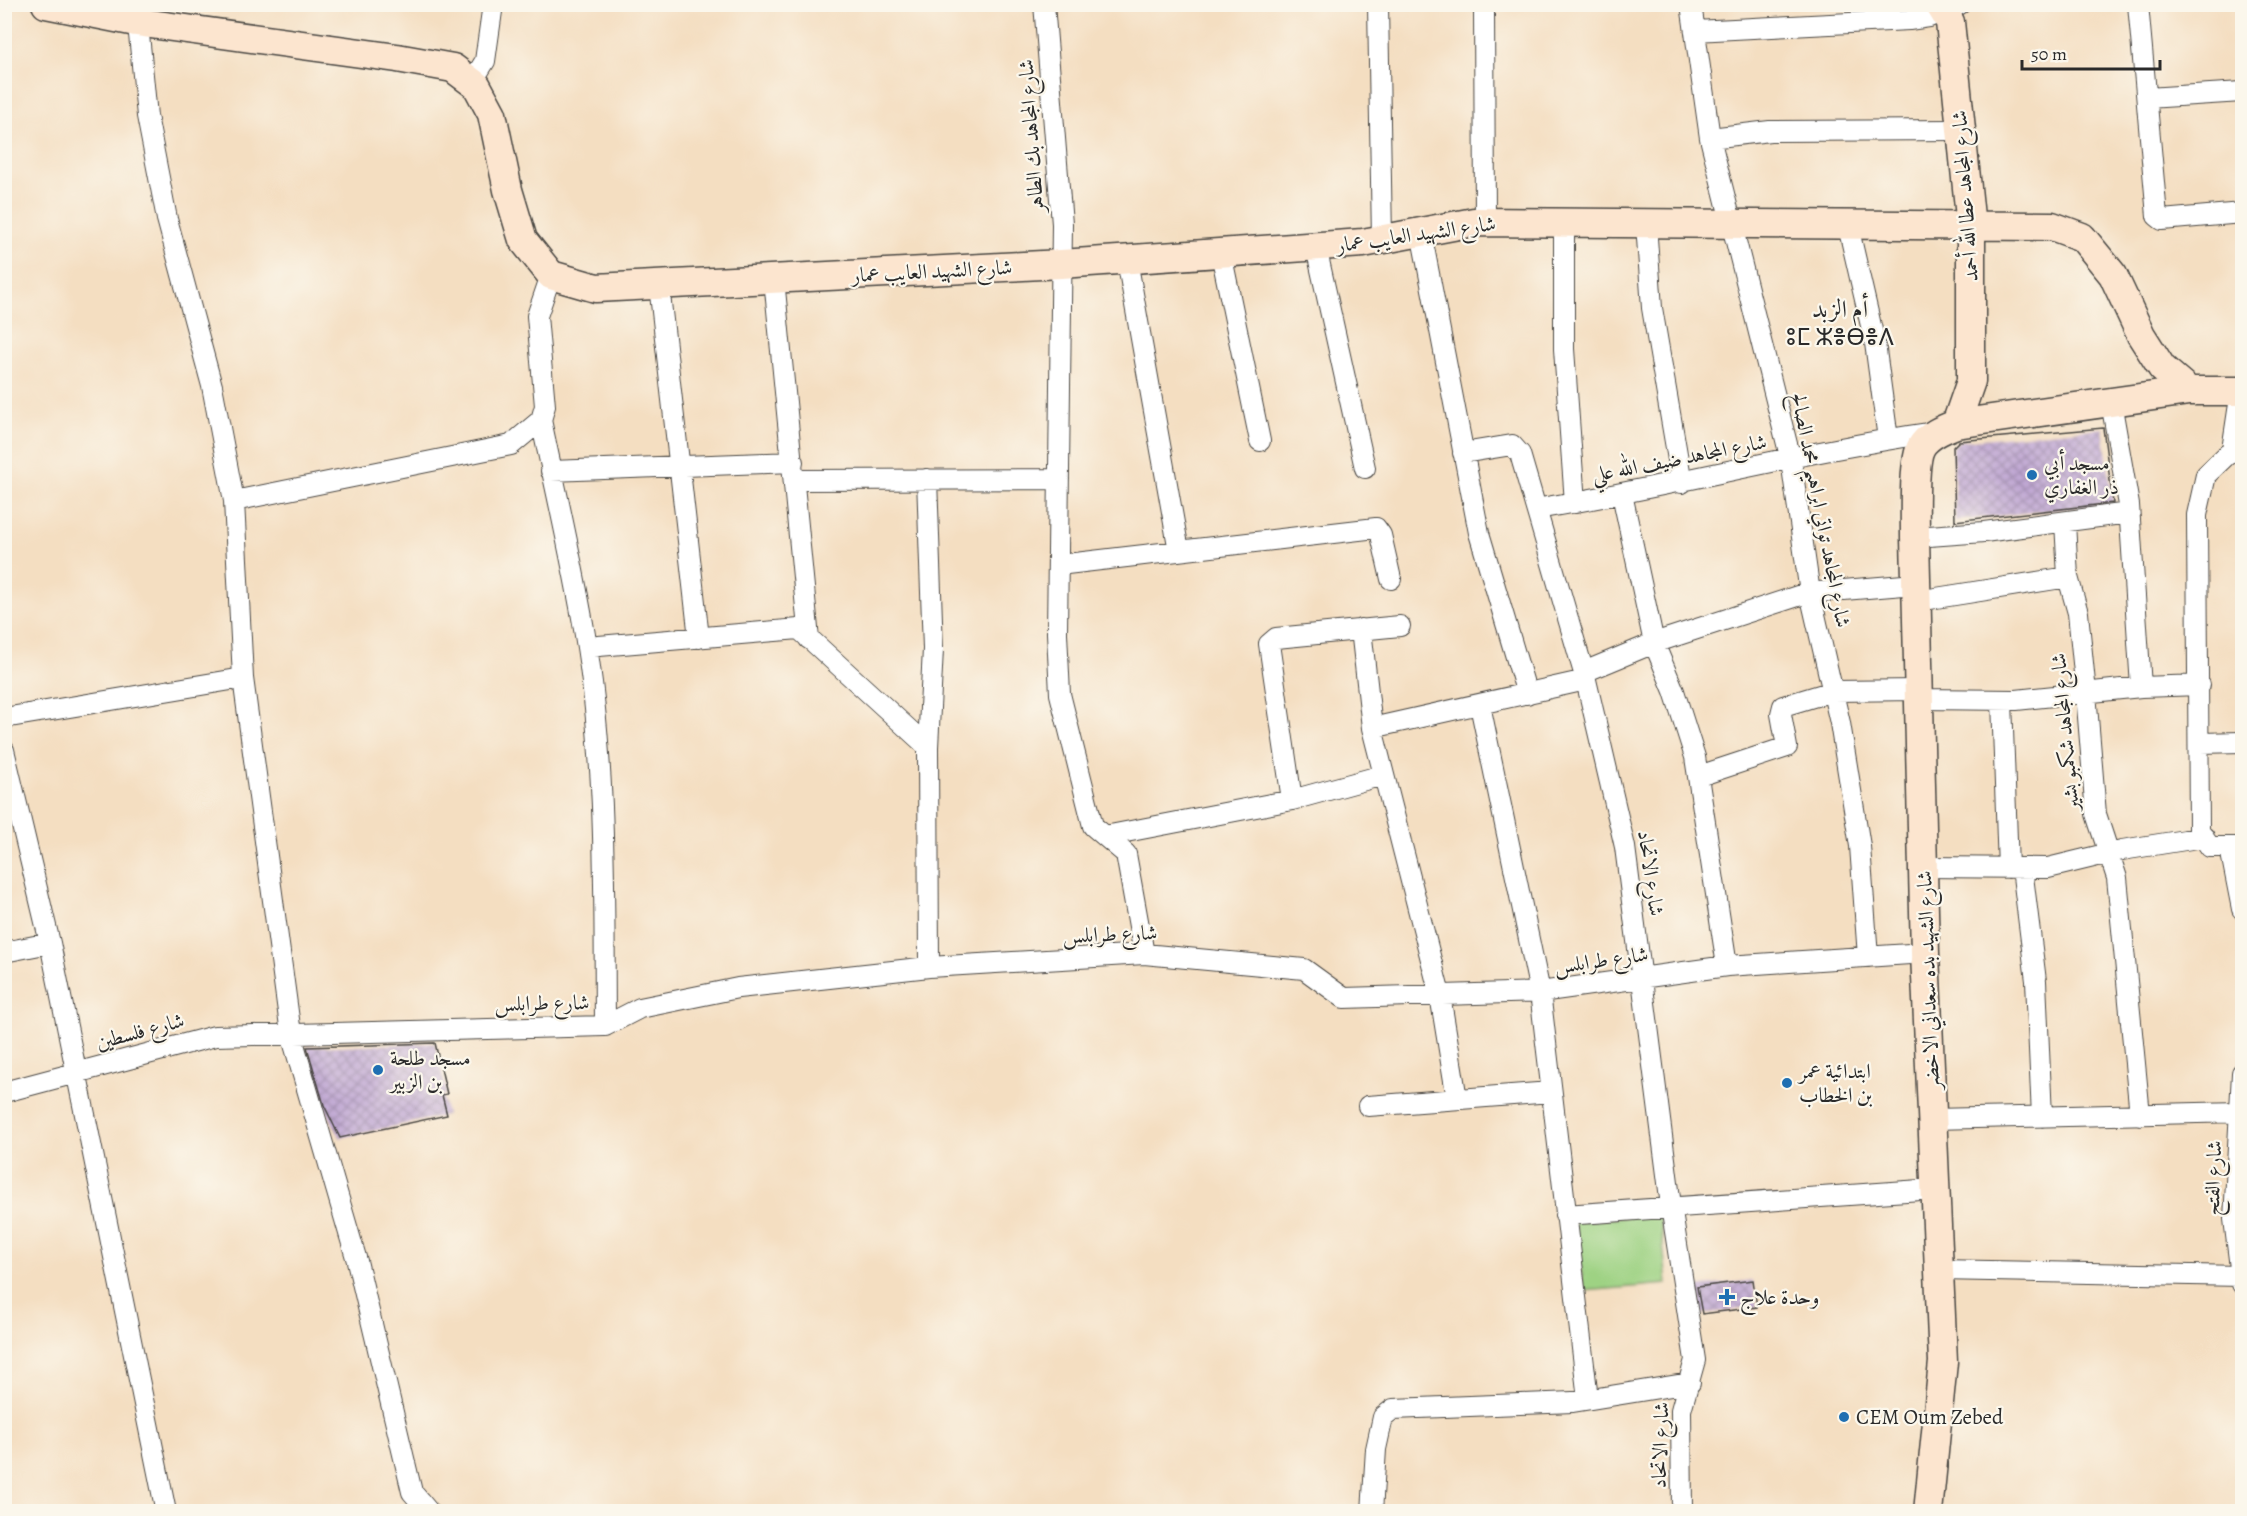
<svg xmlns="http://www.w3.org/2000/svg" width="2247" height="1516" font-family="Alegreya,Amiri,'Noto Sans Tifinagh',serif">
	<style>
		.pitch { fill: #9ed283; stroke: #647e57; stroke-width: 1.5 }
		.building { fill: url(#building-cross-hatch) }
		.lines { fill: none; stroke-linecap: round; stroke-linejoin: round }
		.street-casing { stroke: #494642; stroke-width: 22 }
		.secondary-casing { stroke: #494642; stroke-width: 31 }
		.street { stroke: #fff; stroke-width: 20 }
		.secondary { stroke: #fce5cf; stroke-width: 28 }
		.poi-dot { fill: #1f6fb2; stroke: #fbf7ec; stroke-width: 2 }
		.labels { text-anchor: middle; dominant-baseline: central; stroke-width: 4.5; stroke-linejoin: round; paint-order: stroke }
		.street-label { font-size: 21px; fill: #2b2b2b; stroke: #fbf7ec }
		.poi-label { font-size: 21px; fill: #2b2b2b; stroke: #fbf7ec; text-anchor: start }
		.quarter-label { font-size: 24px; fill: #2b2b2b; stroke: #fbf7ec }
	</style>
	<defs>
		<pattern id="building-cross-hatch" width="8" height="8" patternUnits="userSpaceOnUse" patternTransform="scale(1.5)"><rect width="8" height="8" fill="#c0a7d3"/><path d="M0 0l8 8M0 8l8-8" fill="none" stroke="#9c88ab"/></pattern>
	</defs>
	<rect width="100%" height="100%" fill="#fbf7ec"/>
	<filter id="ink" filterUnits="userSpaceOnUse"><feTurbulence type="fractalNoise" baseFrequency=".0167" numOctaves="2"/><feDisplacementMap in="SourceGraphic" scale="12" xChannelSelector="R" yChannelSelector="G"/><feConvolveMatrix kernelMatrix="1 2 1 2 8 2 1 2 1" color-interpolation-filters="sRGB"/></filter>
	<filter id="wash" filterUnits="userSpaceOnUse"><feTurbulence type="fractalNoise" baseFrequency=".008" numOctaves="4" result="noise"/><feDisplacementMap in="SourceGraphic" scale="24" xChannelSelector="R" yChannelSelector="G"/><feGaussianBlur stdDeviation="1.35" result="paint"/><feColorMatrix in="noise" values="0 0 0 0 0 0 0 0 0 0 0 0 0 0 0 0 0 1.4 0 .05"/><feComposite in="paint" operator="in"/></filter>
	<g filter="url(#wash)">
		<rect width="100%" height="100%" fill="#f4dec1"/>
		<path class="pitch" d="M1660 1214 1667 1284 1584 1291 1575 1222Z"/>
		<g id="blocks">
			<path class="building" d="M2103 428 2113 503 1955 521 1953 447 1959 441Z
				M435 1043 447 1094 442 1095 447 1115 340 1138 324 1105 307 1047Z
				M1753 1280 1757 1307 1702 1314 1697 1287Z"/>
		</g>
	</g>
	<g filter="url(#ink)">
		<use href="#blocks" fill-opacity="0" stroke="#494642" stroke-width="1.5"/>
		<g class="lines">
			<defs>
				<path id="street" d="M136 4 147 116 167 219 212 386 234 501 243 678 291 1034 357 1261 412 1492 429 1512
					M1044 4 1062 224 1057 633 1060 694 1093 826 1126 854 1144 954
					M1378 4 1382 240
					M1484 4 1485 222
					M1691 4 1710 138 1791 460 1810 593 1840 723 1860 846 1868 957
					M2138 4 2157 216 2162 220 2242 213
					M1695 31 1909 20 1929 17 1960 4
					M472 82 485 61 493 4
					M2147 98 2242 92
					M1710 138 1770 131 1961 130
					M1564 223V349L1575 503
					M1646 224 1652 308 1682 483
					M1848 226 1875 343 1888 439
					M1421 232 1479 533 1527 694
					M1316 247 1365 468
					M1221 253 1260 441
					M1127 260 1179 551
					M774 279 809 639
					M659 285 699 638
					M2241 391 2232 450 2206 475 2197 515 2199 831 2210 847H2242
					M2111 402 2129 505 2141 687
					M541 420C556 491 573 563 585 635 607 764 604 895 605 1026
					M1463 453 1512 445 1520 454 1586 680 1625 847 1671 1206 1695 1360 1681 1410 1682 1512
					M551 471 793 462
					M927 479 933 649 928 747 929 967
					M795 480 1059 479
					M1622 494 1654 643 1674 691 1695 757 1727 966
					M234 501 511 445 541 420 545 406 537 316 551 275
					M1536 509C1670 487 1802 451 1936 432
					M2065 522 2068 577 2078 613 2086 693 2096 814 2117 878 2140 1115
					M1915 537 1984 532 2129 513
					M1058 565 1376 528 1381 535 1391 579
					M1917 601 2068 577
					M1361 629 1372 728 1440 995 1457 1099
					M587 647 799 629 928 747
					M1584 672 1654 643 1807 593 1916 584
					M1919 699 2016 700 2141 687 2200 685
					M2002 701 2008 868
					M1480 705 1540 992 1588 1399
					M4 718 243 678
					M1372 728 1586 680
					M2200 743 2242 742
					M4 750 50 943 166 1512
					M1699 776 1787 747 1781 714 1783 706 1833 691 1919 690
					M1292 800 1269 644 1276 638 1400 626
					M1105 836 1292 800 1383 775
					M2230 848 2242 909
					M1924 867 2048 868 2122 850 2204 837
					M2022 868 2036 981 2042 1117
					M4 952 50 943
					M2242 1073 2234 1219 2242 1284
					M4 1092 215 1036 605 1026 640 1008 738 988 929 967 1144 954 1304 969 1344 998 1540 992 1727 966 1925 953
					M1368 1106 1551 1092
					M1933 1119 2240 1112
					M1565 1215 1935 1189
					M1939 1270 2242 1276
					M1372 1512 1376 1449 1383 1417 1393 1409 1573 1402 1690 1383"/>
				<path id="secondary" d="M46 4 136 22 397 58 453 68 477 86 492 114 508 190 523 240 551 275 596 288 1061 264 1363 243 1474 222 2052 226 2082 237 2113 275 2141 335 2162 368 2189 391
					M1939 4 1950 22 1971 227V381L1956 424
					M1928 1512 1943 1362 1925 953 1915 537C1915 519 1913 461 1921 447 1928 435 1943 429 1956 424L2189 391H2242"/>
			</defs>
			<use href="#street" class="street-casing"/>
			<use href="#secondary" class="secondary-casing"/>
			<use href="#street" class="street"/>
			<use href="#secondary" class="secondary"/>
		</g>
	</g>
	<g class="poi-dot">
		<circle cx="2032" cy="475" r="6"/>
		<circle cx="378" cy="1070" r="6"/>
		<circle cx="1787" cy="1083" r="6"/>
		<path d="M1724 1288h6v6h6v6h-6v6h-6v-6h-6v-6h6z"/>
		<circle cx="1844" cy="1417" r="6"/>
	</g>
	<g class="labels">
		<g class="street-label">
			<text transform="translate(1031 136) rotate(-94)">شارع المجاهد بك الطاهر</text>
			<text transform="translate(1965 196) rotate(-94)">شارع المجاهد عطا الله أحمد</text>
			<text transform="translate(1416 234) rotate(-8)">شارع الشهيد العايب عمار</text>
			<text transform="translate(932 271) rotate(-3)">شارع الشهيد العايب عمار</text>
			<text transform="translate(1679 458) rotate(-11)">شارع المجاهد ضيف الله علي</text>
			<text transform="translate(1821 510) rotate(79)">شارع المجاهد تواتي ابراهيم محمد الصالح</text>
			<text transform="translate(2065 732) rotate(-95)">شارع المجاهد شكمبو بشير</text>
			<text transform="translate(1651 873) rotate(82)">شارع الاتحاد</text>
			<text transform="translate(1110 934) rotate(-2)">شارع طرابلس</text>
			<text transform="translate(1601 960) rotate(-8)">شارع طرابلس</text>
			<text transform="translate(1928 980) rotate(-92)">شارع الشهيد بده سعداني الاخضر</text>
			<text transform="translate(542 1003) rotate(-1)">شارع طرابلس</text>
			<text transform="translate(140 1031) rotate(-15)">شارع فلسطين</text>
			<text transform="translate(2213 1178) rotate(-88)">شارع الفتح</text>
			<text transform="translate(1660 1445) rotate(-88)">شارع الاتحاد</text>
		</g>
		<g class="poi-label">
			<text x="2044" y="463">مسجد أبي<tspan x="2044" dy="24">ذر الغفاري</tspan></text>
			<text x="390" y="1058">مسجد طلحة<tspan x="390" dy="24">بن الزبير</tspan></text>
			<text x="1799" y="1071">ابتدائية عمر<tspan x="1799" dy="24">بن الخطاب</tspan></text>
			<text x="1740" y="1297">وحدة علاج</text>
			<text x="1856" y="1417">CEM Oum Zebed</text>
		</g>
		<g class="quarter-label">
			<text x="1840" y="309">أم الزبد<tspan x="1840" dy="28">ⵓⵎ ⵣⴻⴱⴻⴷ</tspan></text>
		</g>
	</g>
	<rect width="2247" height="1516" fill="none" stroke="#fbf7ec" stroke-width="24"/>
	<path d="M2022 60v9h138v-9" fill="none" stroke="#2b2b2b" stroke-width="3"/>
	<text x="2031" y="60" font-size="18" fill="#2b2b2b" stroke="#fbf7ec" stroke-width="4.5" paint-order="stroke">50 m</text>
</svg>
